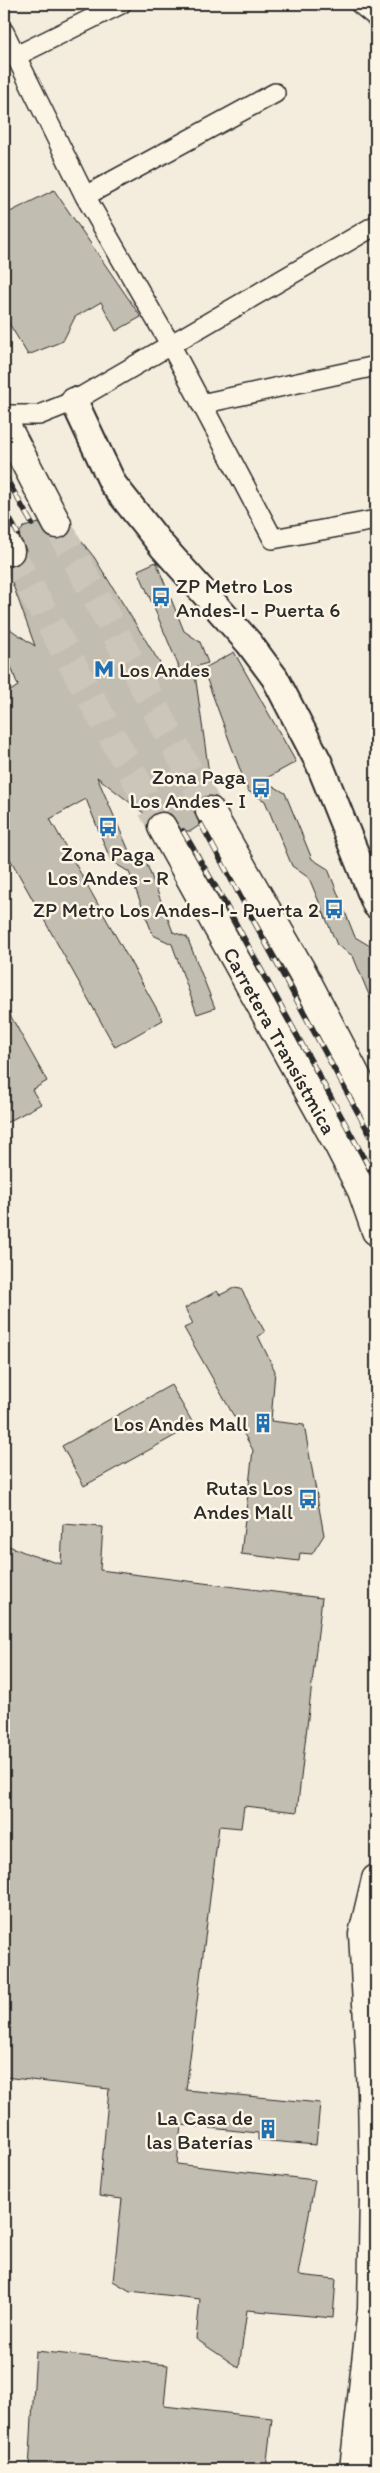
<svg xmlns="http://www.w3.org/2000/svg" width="380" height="2473" font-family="Itim,sans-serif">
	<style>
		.building { fill: #c2bdb1; stroke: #2b2b2b }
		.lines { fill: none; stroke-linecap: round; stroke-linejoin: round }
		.primary-tunnel { stroke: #ccc6ba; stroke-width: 28; stroke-dasharray: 28 14; stroke-linecap: butt }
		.street-casing { stroke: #2b2b2b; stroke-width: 22 }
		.secondary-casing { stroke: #2b2b2b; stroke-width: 30 }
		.primary-casing { stroke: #2b2b2b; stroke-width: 31 }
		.street { stroke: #fcf5e5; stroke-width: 19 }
		.secondary { stroke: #fcf5e5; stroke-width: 26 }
		.primary { stroke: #fcf5e5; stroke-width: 28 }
		.rail-casing { stroke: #2b2b2b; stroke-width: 5.5 }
		.rail { stroke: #fcf5e5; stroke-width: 4; stroke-dasharray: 11; stroke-linecap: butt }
		.labels { text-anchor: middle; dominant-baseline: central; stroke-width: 5; stroke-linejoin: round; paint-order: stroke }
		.poi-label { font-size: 21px; fill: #2b2b2b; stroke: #fcf5e5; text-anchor: end }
		.street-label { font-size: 21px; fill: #2b2b2b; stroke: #fcf5e5 }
	</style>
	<rect width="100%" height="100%" fill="#f4edde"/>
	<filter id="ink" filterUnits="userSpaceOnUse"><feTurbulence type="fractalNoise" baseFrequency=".02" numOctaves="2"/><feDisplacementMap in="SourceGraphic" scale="10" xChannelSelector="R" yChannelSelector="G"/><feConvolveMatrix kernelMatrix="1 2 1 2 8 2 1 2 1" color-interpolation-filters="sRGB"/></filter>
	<g filter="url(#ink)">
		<path class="building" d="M54 190 141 317 116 331 101 302 75 317 63 341 28 355 4 315V215Z
			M39 523 49 537 56 540 64 538 70 532 78 537 94 557 166 673 179 667 138 570 156 562 184 631 200 642 208 663 194 667 212 795 202 798 196 804 194 811 200 825 191 831H182L170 813 162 811 150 818 97 777 130 853 146 862 173 932 187 937 215 1008 197 1014 172 944 153 935 129 872 111 861 86 799 50 819 163 1020 115 1047 4 848V695L18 686 4 647V625L35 646 9 574V566L18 565 24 558 26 550 18 534 24 527Z
			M234 652 296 762 263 780 285 793 312 859 328 869 355 937 370 946 376 961V1012L353 956 337 945 309 878 292 866 265 801 248 791 203 669Z
			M4 1004 47 1081 32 1090 41 1104 4 1124Z
			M234 1288 241 1289 265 1332 258 1336 275 1371 271 1421 304 1425 324 1535 312 1554 300 1553 299 1561 241 1554 253 1450 184 1328 193 1324 185 1308 217 1291 220 1295Z
			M171 1385 194 1425 84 1486 62 1446Z
			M63 1524 103 1527 100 1570 322 1598 297 1812 244 1806 241 1828 219 1826 186 2090 320 2103 316 2145 258 2140V2133L181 2125 177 2164 315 2180 298 2275 336 2279 333 2318 247 2310 239 2368 196 2339 200 2299 130 2291 113 2281 122 2199 99 2196 109 2089 4 2077V1544L31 1555 61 1564Z
			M36 2351 168 2365 164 2406 272 2418 266 2469H29Z"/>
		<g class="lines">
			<path class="primary-tunnel" d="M57 524 210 811
				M10 551 162 827"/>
			<defs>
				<path id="street" d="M360 4 376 17
					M4 32 85 196 170 344 273 539 376 520
					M16 56 121 4
					M85 196 275 93
					M201 404 376 366
					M4 415H39L74 401 376 225"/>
				<path id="secondary" d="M74 401 113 484 162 546 249 643 275 678 319 763 376 905"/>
				<g id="primary">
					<path d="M4 422 57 524"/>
					<path d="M4 541 10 551"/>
					<path d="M210 811 302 972 376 1114"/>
					<path id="s1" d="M162 827 339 1146 362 1191 376 1231"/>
					<path d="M354 2469 372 2309 374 2195 372 2091 363 1934 376 1879"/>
				</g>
			</defs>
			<use href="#street" class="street-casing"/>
			<use href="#secondary" class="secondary-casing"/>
			<use href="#primary" class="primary-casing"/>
			<use href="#street" class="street"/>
			<use href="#secondary" class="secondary"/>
			<use href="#primary" class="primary"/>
			<defs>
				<path id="rail" d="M4 474 32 524
					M4 508 18 534
					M201 824 376 1146
					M183 831 221 896 376 1180"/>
			</defs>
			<use href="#rail" class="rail-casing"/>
			<use href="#rail" class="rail"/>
		</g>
	</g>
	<defs>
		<symbol id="bus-bare" viewBox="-9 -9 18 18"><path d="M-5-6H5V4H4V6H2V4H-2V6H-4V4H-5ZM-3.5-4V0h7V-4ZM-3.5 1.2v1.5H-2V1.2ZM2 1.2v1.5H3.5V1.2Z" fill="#1f6fb2" stroke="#fcf5e5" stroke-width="2.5" paint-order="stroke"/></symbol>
		<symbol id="metro-bare" viewBox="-9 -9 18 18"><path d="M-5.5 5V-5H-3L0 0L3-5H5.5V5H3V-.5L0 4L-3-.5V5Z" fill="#1f6fb2" stroke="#fcf5e5" stroke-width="2.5" paint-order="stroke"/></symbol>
		<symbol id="building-bare" viewBox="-9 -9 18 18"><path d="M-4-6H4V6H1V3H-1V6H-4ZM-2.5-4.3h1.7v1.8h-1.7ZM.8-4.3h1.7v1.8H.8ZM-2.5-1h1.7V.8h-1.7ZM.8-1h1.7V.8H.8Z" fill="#1f6fb2" stroke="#fcf5e5" stroke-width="2.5" paint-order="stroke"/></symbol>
	</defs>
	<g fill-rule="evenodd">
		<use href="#bus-bare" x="147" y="583" width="28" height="28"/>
		<use href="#metro-bare" x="90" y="655" width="28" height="28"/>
		<use href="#bus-bare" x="247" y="774" width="28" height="28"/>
		<use href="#bus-bare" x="94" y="813" width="28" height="28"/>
		<use href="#bus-bare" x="320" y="895" width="28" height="28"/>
		<use href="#building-bare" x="249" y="1409" width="28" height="28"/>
		<use href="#bus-bare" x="294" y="1485" width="28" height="28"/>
		<use href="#building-bare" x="254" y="2115" width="28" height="28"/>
	</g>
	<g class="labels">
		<g class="poi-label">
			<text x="176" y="585" text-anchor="start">ZP Metro Los<tspan x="176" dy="24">Andes-I - Puerta 6</tspan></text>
			<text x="119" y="669" text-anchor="start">Los Andes</text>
			<text x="246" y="776">Zona Paga<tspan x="246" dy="24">Los Andes - I</tspan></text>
			<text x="108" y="853" text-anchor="middle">Zona Paga<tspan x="108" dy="24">Los Andes - R</tspan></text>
			<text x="319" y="909">ZP Metro Los Andes-I - Puerta 2</text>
			<text x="248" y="1423">Los Andes Mall</text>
			<text x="293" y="1487">Rutas Los<tspan x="293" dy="24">Andes Mall</tspan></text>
			<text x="253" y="2117">La Casa de<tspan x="253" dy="24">las Baterías</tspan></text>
		</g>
		<g class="street-label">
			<text stroke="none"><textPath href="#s1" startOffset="244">Carretera Transístmica</textPath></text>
		</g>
	</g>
	<rect width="380" height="2473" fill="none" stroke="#fcf5e5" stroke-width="20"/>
	<rect x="10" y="10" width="360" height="2453" fill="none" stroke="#2b2b2b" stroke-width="2" filter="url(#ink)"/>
</svg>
